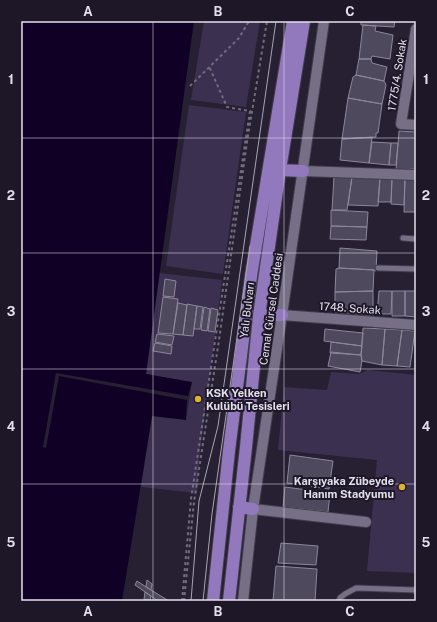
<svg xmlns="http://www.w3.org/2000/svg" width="437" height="622" font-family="'Public Sans',sans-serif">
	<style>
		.green { fill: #3c3051 }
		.water { fill: #110025 }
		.building { fill: #4f495d; stroke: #8d869c }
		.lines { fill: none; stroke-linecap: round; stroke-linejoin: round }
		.lane-casing { stroke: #423d4c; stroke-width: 7 }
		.street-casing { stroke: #423d4c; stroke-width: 12 }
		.primary-casing { stroke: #423d4c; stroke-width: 14 }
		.path { stroke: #726d7d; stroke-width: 2; stroke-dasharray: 3 3; stroke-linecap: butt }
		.lane { stroke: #766f85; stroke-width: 5 }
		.street { stroke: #766f85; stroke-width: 10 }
		.primary { stroke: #9279bd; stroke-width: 12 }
		.tram { stroke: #a7a4b1; stroke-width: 1 }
		.grid { fill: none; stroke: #e3e0ec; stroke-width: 1; stroke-opacity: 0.55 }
		.poi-dot { fill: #dcb233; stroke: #1d1728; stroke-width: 1.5 }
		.labels { text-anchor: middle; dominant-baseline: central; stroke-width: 4; stroke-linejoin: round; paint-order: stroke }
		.street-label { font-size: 11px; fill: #e3e0ec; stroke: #1d1728 }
		.poi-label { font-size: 11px; font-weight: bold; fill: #e3e0ec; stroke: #1d1728; text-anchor: start }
		.neatline { fill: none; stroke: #e3e0ec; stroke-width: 1.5 }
		.grid-label { font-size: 13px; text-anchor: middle; font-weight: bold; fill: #e3e0ec }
	</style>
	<rect width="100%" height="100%" fill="#262032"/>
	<path class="green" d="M204 21H260L246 107 191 100Z
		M189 105 246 112 223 274 166 266Z
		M159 273 222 280 200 451 197 493 141 487 152 416 186 419 192 383 146 374Z
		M368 370 416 375V573L367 571 377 460 278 450 284 387 327 390 331 372 359 374Z"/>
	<path class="water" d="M21 21H194L146 374 192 382 188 396 56 373 43 447 46 448 59 376 187 400 186 420 152 416 122 601H21Z"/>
	<path class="building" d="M361 21H395L394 27 361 25Z
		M363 25 376 26 375 31 393 35 390 59 372 56 371 59H359Z
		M359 59H371L372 63 387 67 384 81 356 75Z
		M356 75 384 81 386 85 382 104 348 98 353 77Z
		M348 98 382 104 378 133H376V137L342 139Z
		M399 131 416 132V169L396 170Z
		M372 137 369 163 340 160 342 139Z
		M372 142 391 143 389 165 369 163Z
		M391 143H398L396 165H389Z
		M334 176 352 177 347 210H332Z
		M352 177 380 178 378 206 348 205Z
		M380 178H392L391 202H378Z
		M392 178 405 179 404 205 391 204Z
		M405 179 416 180V212H404Z
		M331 210 368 212 367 227 331 226Z
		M331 226 367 227 366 240 330 239Z
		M340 248 377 251 376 271 374 270 339 268Z
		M339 268 374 270 373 291 335 292 336 269Z
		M165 279 176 281 174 297 163 296Z
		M373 291V310L335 309V292Z
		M379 291H392L391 314H377Z
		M392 291H405V316H392Z
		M405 291H416V317L405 316Z
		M163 297 178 299 173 334 158 333Z
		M178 303 187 305 183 335 173 334Z
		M187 304 197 306 193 336 183 335Z
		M197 306 203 307 200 329H194Z
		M204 307 210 309 207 331 201 330Z
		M211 308 218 310 215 332 208 331Z
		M335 309 373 310 374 320 336 317Z
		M363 328 385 329 382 365 362 361 361 355Z
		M325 329 363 333 362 346 324 341Z
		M385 329 402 330 397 366 382 365Z
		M402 330 415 331 410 367 397 366Z
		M157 334 174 336 172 345 155 342Z
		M331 342 362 346 361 355 330 353Z
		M155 343 172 346 171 354 153 351Z
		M331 352 361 355 362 361 360 372 328 366Z
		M290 455 333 461 329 489 287 483Z
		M285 487 330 493 328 512 283 507Z
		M281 543 318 546 316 565 278 563Z
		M276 566 317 569 315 601H273Z
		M147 580 152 584 151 590 146 587Z
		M137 581 151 590 169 601H158L135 585Z
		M145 592 151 596 150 601 144 599Z"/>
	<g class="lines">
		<defs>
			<path id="lane" d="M403 238 416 239
				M378 268 416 269
				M339 601 340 598 345 594 356 588 416 590"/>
			<path id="street" d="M416 29 401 124 416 125
				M303 171 416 175
				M282 315 416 325
				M253 509 366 522
				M243 601 253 509 282 315 324 21"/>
			<path id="primary" d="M280 170 303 171
				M259 316 282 315
				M239 507 253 509
				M213 601 229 451 251 276 293 21
				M229 601 246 447 259 316 280 170 304 21"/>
		</defs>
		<use href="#lane" class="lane-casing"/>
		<use href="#street" class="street-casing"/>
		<use href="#primary" class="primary-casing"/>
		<path class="path" d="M190 86 239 38 249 21
			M182 601 191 499 250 111 227 107 209 66
			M184 601 194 502 219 340 247 142 267 21"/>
		<use href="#lane" class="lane"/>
		<use href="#street" class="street"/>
		<use href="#primary" class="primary"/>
		<path class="tram" d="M191 601 199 501 218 426 276 21
			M203 601 212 514 250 246"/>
	</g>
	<path class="grid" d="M153 21V601M284 21V601M21 138H416M21 253H416M21 369H416M21 484H416"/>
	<g class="poi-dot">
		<circle cx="198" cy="399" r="4"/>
		<circle cx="402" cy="487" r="4"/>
	</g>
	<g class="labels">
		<g class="street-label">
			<text transform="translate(397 75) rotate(-81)">1775/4. Sokak</text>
			<text transform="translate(350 308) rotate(4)">1748. Sokak</text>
			<text transform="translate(271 309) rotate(-82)">Cemal Gürsel Caddesi</text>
			<text transform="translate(247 310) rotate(-83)">Yalı Bulvarı</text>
		</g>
		<g class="poi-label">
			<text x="206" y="393">KSK Yelken<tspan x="206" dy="13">Kulübü Tesisleri</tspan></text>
			<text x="394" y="481" text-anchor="end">Karşıyaka Zübeyde<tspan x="394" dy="13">Hanım Stadyumu</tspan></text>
		</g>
	</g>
	<rect width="437" height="622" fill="none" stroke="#1d1728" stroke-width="44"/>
	<rect x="22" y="22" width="393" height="578" class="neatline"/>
	<g class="grid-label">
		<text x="88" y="16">A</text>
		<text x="218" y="16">B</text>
		<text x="350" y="16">C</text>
		<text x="11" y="84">1</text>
		<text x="426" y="84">1</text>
		<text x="11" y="200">2</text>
		<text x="426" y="200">2</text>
		<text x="11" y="316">3</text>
		<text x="426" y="316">3</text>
		<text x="11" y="431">4</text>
		<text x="426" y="431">4</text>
		<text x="11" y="547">5</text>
		<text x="426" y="547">5</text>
		<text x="88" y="616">A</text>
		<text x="218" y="616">B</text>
		<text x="350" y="616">C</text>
	</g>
</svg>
